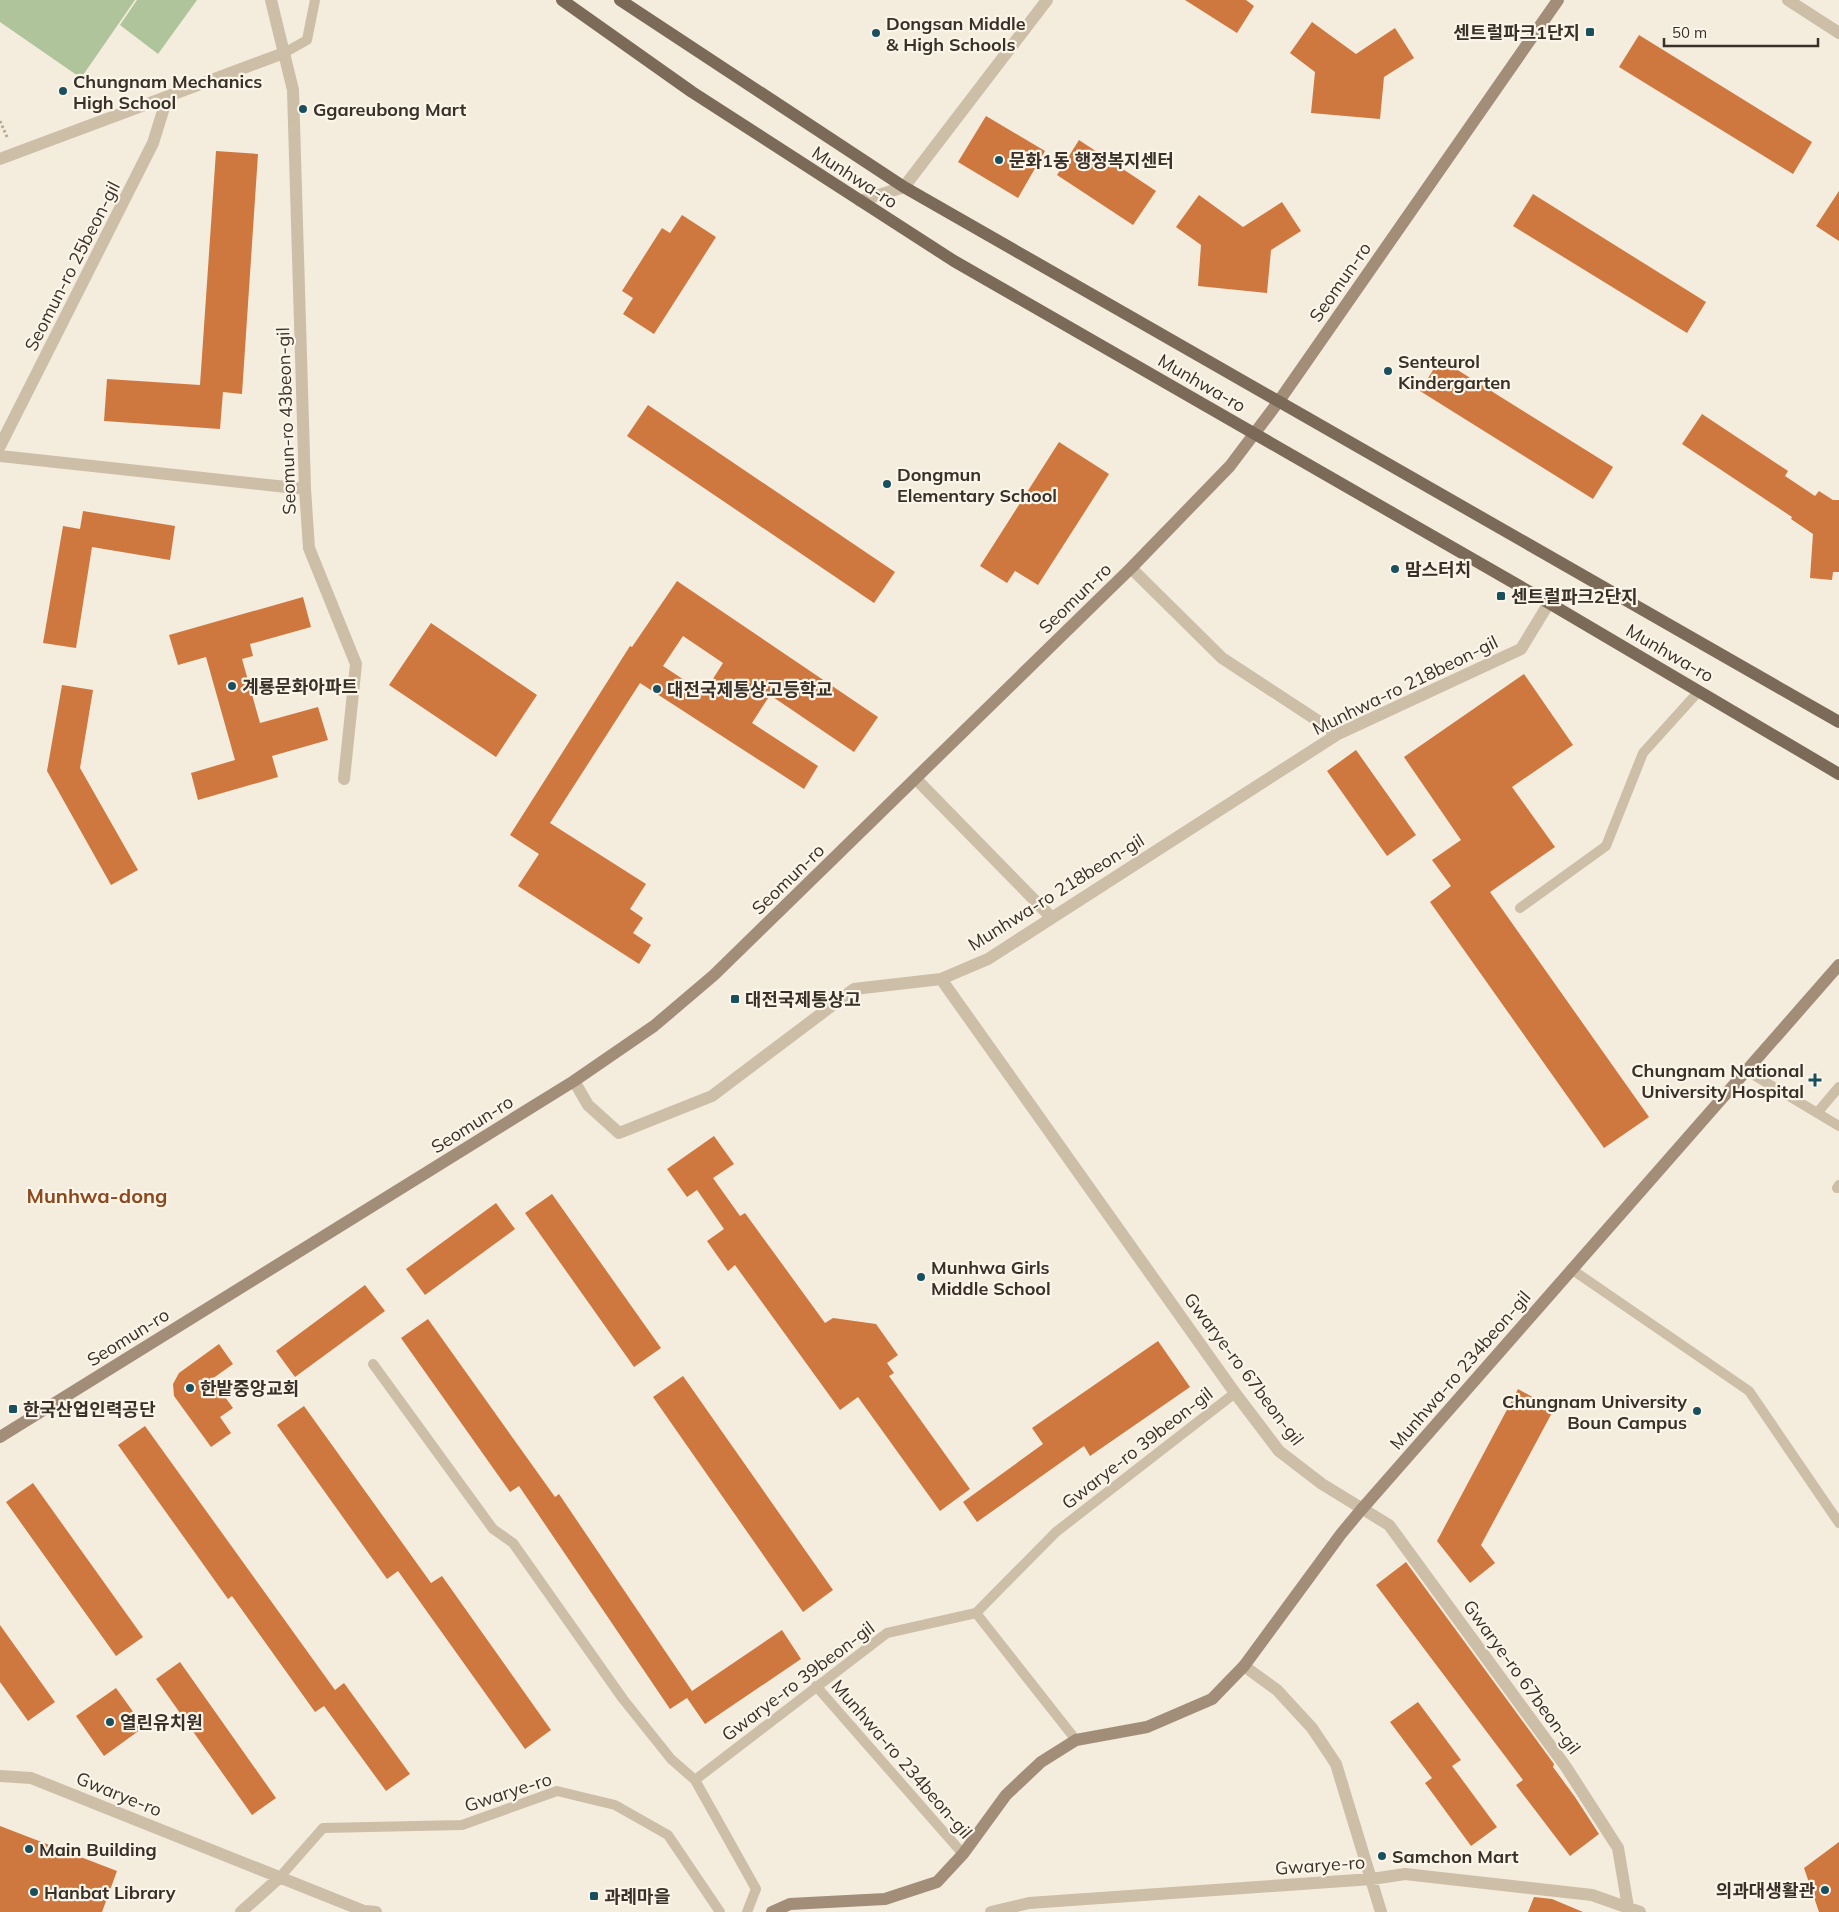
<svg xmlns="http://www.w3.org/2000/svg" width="1839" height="1912" font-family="Mulish,'Noto Sans KR',sans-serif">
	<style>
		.green { fill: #b0c49b }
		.building { fill: #ce7840; fill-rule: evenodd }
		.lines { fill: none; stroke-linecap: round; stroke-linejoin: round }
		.path { stroke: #b9a891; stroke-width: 3; stroke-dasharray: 2.5 2.5; stroke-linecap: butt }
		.service { stroke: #cdbea7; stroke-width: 10 }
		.minor { stroke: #cdbea7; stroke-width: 12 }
		.secondary { stroke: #a18d78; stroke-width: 12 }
		.primary { stroke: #7c6a58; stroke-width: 12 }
		.poi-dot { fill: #1a4f5e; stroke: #fbf5e9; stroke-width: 2 }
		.labels { text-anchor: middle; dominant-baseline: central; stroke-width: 4.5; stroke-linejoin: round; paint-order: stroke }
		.poi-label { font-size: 18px; font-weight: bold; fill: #393028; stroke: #fbf5e9; text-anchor: start }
		.street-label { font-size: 18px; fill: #393028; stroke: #fbf5e9 }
		.quarter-label { font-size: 20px; font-weight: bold; fill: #8e481b; stroke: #fbf5e9 }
	</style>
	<rect width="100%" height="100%" fill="#f4ecdc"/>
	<path class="green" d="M0 0H135L81 78 0 22Z
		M137 0H197L158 54 120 25Z"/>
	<path class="building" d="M1185 0H1246L1254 6 1237 33Z
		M1312 22 1356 54 1395 28 1414 58 1384 77 1380 119 1311 113 1315 72 1290 53Z
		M1639 35 1812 142 1793 174 1619 67Z
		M986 116 1045 151 1018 198 958 162Z
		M1079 140 1156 191 1133 225 1057 175Z
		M216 151 258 154 242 394 223 392 220 429 104 421 107 379 200 385Z
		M1839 191V241L1816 226Z
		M1533 194 1706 302 1687 333 1513 226Z
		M1199 195 1243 227 1282 202 1301 231 1271 250 1267 293 1198 286 1201 245 1176 227Z
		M682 215 716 237 654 334 623 314 633 298 622 291 662 228 670 233Z
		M1440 359 1613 467 1593 499 1420 391Z
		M648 405 895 572 874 603 627 436Z
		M1702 414 1788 471 1785 476 1815 496 1819 491 1833 500H1839V572H1833L1832 580 1810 578 1813 534 1791 519 1792 517 1682 444Z
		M1059 442 1109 474 1038 585 1015 571 1007 583 980 566Z
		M83 511 175 526 170 560 92 547 76 648 43 643 63 526 80 529Z
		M677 581 878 717 854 752 770 695 752 723 818 766 804 789 640 683 550 823 646 884 630 909 643 918 633 933 651 945 639 964 518 886 539 854 510 835 630 646 632 647ZM683 636 723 663 704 693 663 666Z
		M303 597 311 627 250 644 253 656 242 659 260 723 318 707 328 740 272 756 278 777 198 800 191 773 235 760 206 657 178 665 169 635Z
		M431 623 537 695 496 757 389 685Z
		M1524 674 1573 745 1512 787 1555 847 1490 892 1649 1117 1604 1148 1430 902 1451 886 1432 860 1461 840 1404 757Z
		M62 685 93 690 80 768 138 870 111 885 47 771Z
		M1356 750 1416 835 1387 856 1327 771Z
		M714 1136 734 1164 713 1178 740 1216 745 1213 825 1323 833 1318 876 1324 898 1355 887 1363 894 1373 889 1376 970 1489 940 1511 858 1397 840 1410 735 1265 728 1271 707 1241 724 1229 697 1190 687 1197 667 1169Z
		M552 1194 661 1348 634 1367 525 1213Z
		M496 1203 515 1229 425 1295 406 1269Z
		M365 1285 385 1311 295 1377 276 1351Z
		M428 1319 555 1497 559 1494 692 1691 782 1630 801 1659 705 1724 687 1698 670 1709 519 1486 510 1492 401 1338Z
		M1158 1341 1190 1387 1090 1456 1084 1446 977 1522 963 1502 1043 1444 1032 1428Z
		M219 1344 233 1364 212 1379 233 1408 220 1417 231 1433 211 1447 174 1396 173 1384 179 1373Z
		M683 1376 833 1590 803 1612 653 1397Z
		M1518 1389 1554 1409 1481 1545 1495 1563 1470 1583 1437 1541Z
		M304 1406 431 1583 442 1576 551 1730 525 1749 398 1571 387 1579 277 1425Z
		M145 1426 335 1690 344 1683 410 1774 386 1791 324 1706 315 1712 232 1596 228 1599 118 1445Z
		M33 1483 143 1637 116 1656 6 1502Z
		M1406 1562 1554 1764 1553 1767 1575 1797 1599 1834 1570 1856 1516 1785 1523 1780 1376 1585Z
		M0 1625 55 1702 28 1721 0 1682Z
		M180 1662 276 1798 252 1815 156 1679Z
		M116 1688 144 1727 104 1756 76 1716Z
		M1418 1702 1461 1760 1452 1766 1497 1827 1471 1846 1425 1783 1432 1778 1390 1722Z
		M0 1826 117 1871 102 1912H0Z
		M1839 1842V1912H1819L1804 1868Z
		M1534 1897 1552 1899 1583 1912H1528Z"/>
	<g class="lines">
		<path class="path" d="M0 121 7 137"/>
		<path class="service" d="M284 53 307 40 315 0
			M1520 908 1606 846 1643 753 1699 691
			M1747 1071 1839 1126
			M1817 1113 1839 1087
			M1837 1188 1839 1185
			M1571 1269 1749 1391 1839 1523
			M373 1364 493 1529 513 1543 623 1699 671 1759 695 1780
			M976 1613 1076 1740
			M816 1686 963 1854
			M279 1878 323 1828 462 1825 557 1791 615 1805 668 1835 720 1912
			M747 1912 756 1889 695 1780 887 1633 976 1613 1056 1532 1235 1393"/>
		<path class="minor" d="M271 0 293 90 305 489 309 548 356 664 344 779
			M1788 0 1839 33
			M0 159 284 53
			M860 201 904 187 1047 0
			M0 446 153 143 167 98
			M0 456 305 489
			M1131 568 1222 658 1338 734
			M916 779 1051 917
			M941 979 1235 1393 1279 1451 1322 1484 1389 1525 1566 1767 1618 1848 1628 1907
			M574 1081 588 1105 619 1133 712 1096 854 989 941 979 988 959 1338 734 1521 649 1549 603
			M1244 1666 1277 1690 1312 1728 1336 1764 1381 1912
			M0 1776 31 1778 364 1911 376 1912
			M241 1912 279 1878
			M991 1912 1029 1903 1372 1879 1405 1874 1592 1895 1640 1912"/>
		<path class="secondary" d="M0 1437 574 1081 654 1026 714 975 1131 568 1230 466 1279 401 1558 0
			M772 1912 790 1904 885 1899 937 1882 963 1854 1006 1795 1041 1762 1076 1740 1147 1727 1212 1699 1244 1666 1341 1534 1361 1510 1839 965"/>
		<path class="primary" d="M562 0 692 92 954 261 1549 603 1839 774
			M620 0 904 187 1839 722"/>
	</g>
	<g class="poi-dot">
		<rect x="1585" y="27" width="10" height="10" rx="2.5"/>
		<circle cx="876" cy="33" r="5"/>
		<circle cx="63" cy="91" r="5"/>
		<circle cx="303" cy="109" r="5"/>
		<circle cx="999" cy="160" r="5"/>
		<circle cx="1388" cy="371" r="5"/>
		<circle cx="887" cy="484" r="5"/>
		<circle cx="1395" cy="569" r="5"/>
		<rect x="1496" y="591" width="10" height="10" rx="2.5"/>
		<circle cx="232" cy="686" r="5"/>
		<circle cx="657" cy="689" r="5"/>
		<rect x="730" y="994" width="10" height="10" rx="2.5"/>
		<path d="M1812.5 1072.5h5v5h5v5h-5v5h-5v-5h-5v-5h5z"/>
		<circle cx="921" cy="1277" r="5"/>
		<circle cx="190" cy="1388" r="5"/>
		<rect x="8" y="1404" width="10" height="10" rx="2.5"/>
		<circle cx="1697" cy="1411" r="5"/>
		<circle cx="110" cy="1722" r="5"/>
		<circle cx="29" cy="1849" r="5"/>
		<circle cx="1382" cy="1856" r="5"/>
		<circle cx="1825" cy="1890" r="5"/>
		<circle cx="34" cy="1892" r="5"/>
		<rect x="589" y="1891" width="10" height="10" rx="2.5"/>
	</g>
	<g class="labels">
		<g class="poi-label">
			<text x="886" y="23">Dongsan Middle<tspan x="886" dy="21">&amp; High Schools</tspan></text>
			<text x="1580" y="32" text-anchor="end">센트럴파크1단지</text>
			<text x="73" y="81">Chungnam Mechanics<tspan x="73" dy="21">High School</tspan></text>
			<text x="313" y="109">Ggareubong Mart</text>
			<text x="1009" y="160">문화1동 행정복지센터</text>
			<text x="1398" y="361">Senteurol<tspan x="1398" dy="21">Kindergarten</tspan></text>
			<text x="897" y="474">Dongmun<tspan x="897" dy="21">Elementary School</tspan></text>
			<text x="1405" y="569">맘스터치</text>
			<text x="1511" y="596">센트럴파크2단지</text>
			<text x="242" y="686">계룡문화아파트</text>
			<text x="667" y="689">대전국제통상고등학교</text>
			<text x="745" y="999">대전국제통상고</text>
			<text x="1804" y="1070" text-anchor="end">Chungnam National<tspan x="1804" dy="21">University Hospital</tspan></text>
			<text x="931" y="1267">Munhwa Girls<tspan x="931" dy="21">Middle School</tspan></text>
			<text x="200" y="1388">한밭중앙교회</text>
			<text x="1687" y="1401" text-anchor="end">Chungnam University<tspan x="1687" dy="21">Boun Campus</tspan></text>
			<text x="23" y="1409">한국산업인력공단</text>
			<text x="120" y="1722">열린유치원</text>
			<text x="39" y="1849">Main Building</text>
			<text x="1392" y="1856">Samchon Mart</text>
			<text x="1815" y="1890" text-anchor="end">의과대생활관</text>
			<text x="44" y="1892">Hanbat Library</text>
			<text x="604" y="1896">과례마을</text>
		</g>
		<g class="street-label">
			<text transform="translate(855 177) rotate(33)">Munhwa-ro</text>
			<text transform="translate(72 266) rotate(-63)">Seomun-ro 25beon-gil</text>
			<text transform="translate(1340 282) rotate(-55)">Seomun-ro</text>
			<text transform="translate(1202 383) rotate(30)">Munhwa-ro</text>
			<text transform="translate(286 421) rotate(-92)">Seomun-ro 43beon-gil</text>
			<text transform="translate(1075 598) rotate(-44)">Seomun-ro</text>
			<text transform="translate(1670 653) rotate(30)">Munhwa-ro</text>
			<text transform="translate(1405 685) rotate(-26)">Munhwa-ro 218beon-gil</text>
			<text transform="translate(788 879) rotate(-44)">Seomun-ro</text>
			<text transform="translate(1056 892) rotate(-32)">Munhwa-ro 218beon-gil</text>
			<text transform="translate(472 1124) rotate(-32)">Seomun-ro</text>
			<text transform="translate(128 1337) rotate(-32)">Seomun-ro</text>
			<text transform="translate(1244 1369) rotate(53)">Gwarye-ro 67beon-gil</text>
			<text transform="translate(1460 1370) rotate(-49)">Munhwa-ro 234beon-gil</text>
			<text transform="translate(1137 1448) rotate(-38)">Gwarye-ro 39beon-gil</text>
			<text transform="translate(1522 1677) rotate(54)">Gwarye-ro 67beon-gil</text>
			<text transform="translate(798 1681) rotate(-37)">Gwarye-ro 39beon-gil</text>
			<text transform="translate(902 1759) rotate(49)">Munhwa-ro 234beon-gil</text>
			<text transform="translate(508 1792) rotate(-18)">Gwarye-ro</text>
			<text transform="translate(119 1794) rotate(22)">Gwarye-ro</text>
			<text transform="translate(1320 1865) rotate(-4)">Gwarye-ro</text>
		</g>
		<g class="quarter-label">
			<text x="97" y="1195">Munhwa-dong</text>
		</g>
	</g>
	<path d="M1664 38v8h154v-8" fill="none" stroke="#393028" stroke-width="2.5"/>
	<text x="1672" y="38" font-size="15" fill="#393028" stroke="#fbf5e9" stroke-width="4" paint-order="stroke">50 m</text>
</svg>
